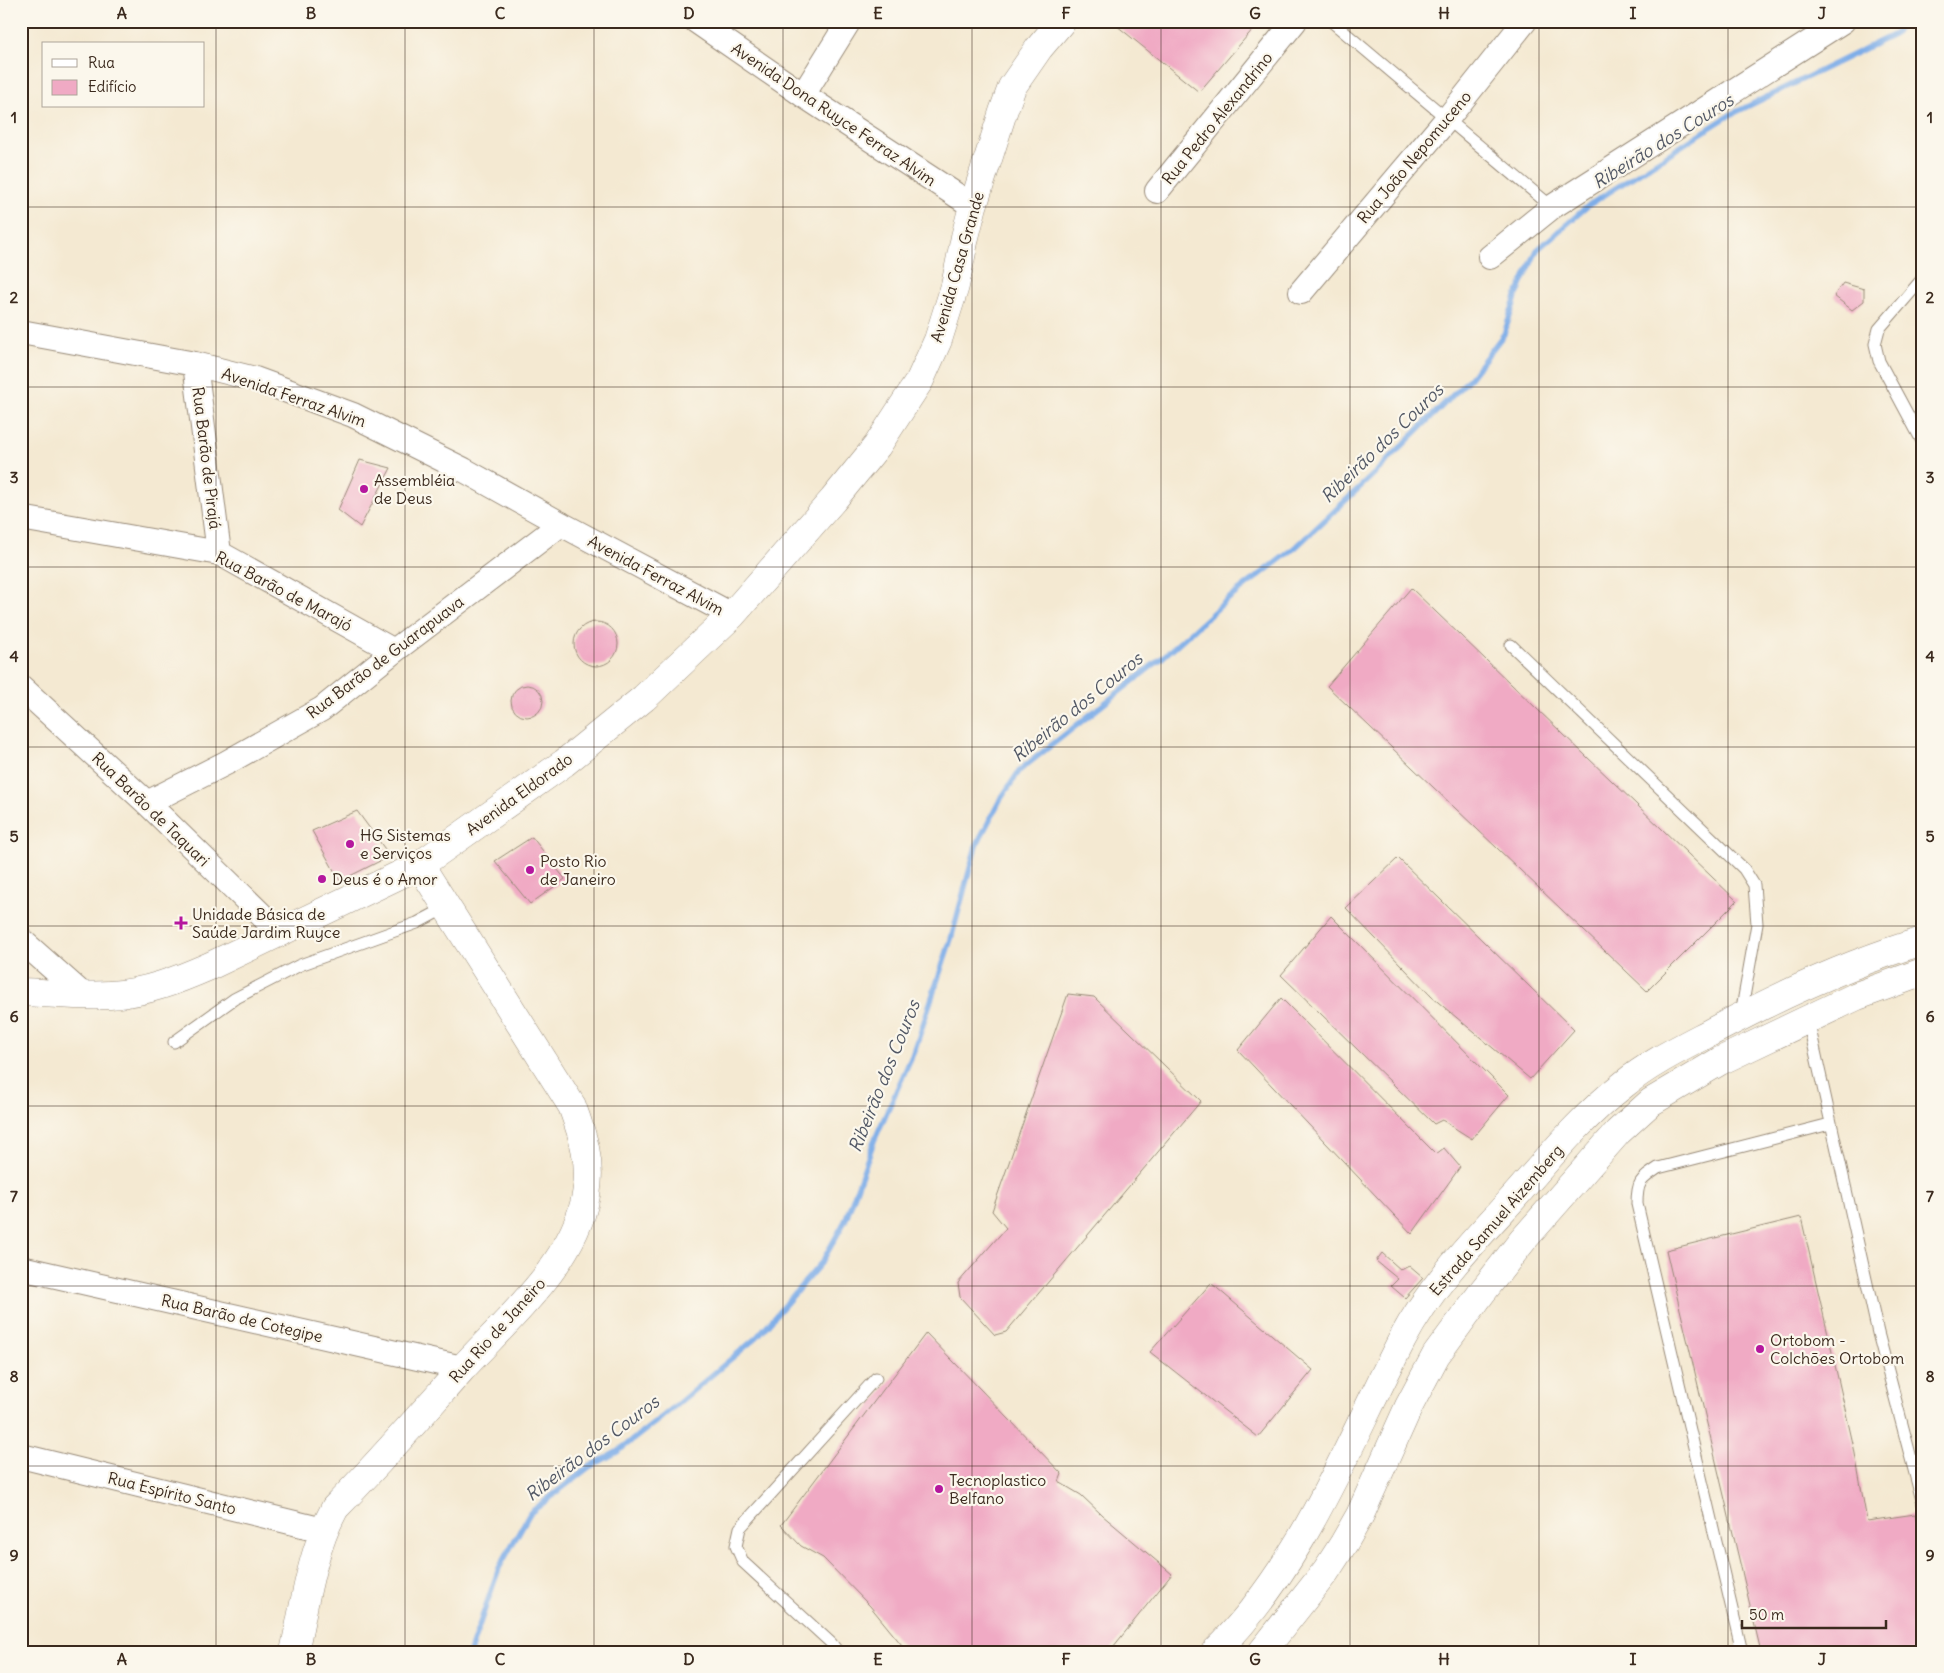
<svg xmlns="http://www.w3.org/2000/svg" width="1944" height="1673" font-family="Delius,sans-serif">
	<style>
		.lines { fill: none; stroke-linecap: round; stroke-linejoin: round }
		.stream { stroke: #7eade8; stroke-width: 5.5 }
		.building { fill: #f0aac4 }
		.service-casing { stroke: #988a78; stroke-width: 13 }
		.minor-casing { stroke: #988a78; stroke-width: 26 }
		.tertiary-casing { stroke: #988a78; stroke-width: 29 }
		.secondary-casing { stroke: #988a78; stroke-width: 29 }
		.service { stroke: #fff; stroke-width: 11 }
		.minor { stroke: #fff; stroke-width: 24 }
		.tertiary { stroke: #fff; stroke-width: 28 }
		.secondary { stroke: #fff; stroke-width: 28 }
		.grid { fill: none; stroke: #3b2a1e; stroke-width: 1; stroke-opacity: 0.55 }
		.poi-dot { fill: #b5179e; stroke: #fbf7ec; stroke-width: 2 }
		.labels { text-anchor: middle; dominant-baseline: central; stroke-width: 4.5; stroke-linejoin: round; paint-order: stroke }
		.street-label { font-size: 16px; fill: #3b2a1e; stroke: #fbf7ec }
		.poi-label { font-size: 16px; fill: #3b2a1e; stroke: #fbf7ec; text-anchor: start }
		.water-label { font-size: 18px; font-style: italic; fill: #525865; stroke: #fbf7ec }
		.neatline { fill: none; stroke: #3b2a1e; stroke-width: 2 }
		.grid-label { font-size: 16px; text-anchor: middle; font-weight: bold; fill: #3b2a1e }
	</style>
	<rect width="100%" height="100%" fill="#fbf7ec"/>
	<filter id="ink" filterUnits="userSpaceOnUse"><feTurbulence type="fractalNoise" baseFrequency=".02" numOctaves="2"/><feDisplacementMap in="SourceGraphic" scale="10" xChannelSelector="R" yChannelSelector="G"/><feConvolveMatrix kernelMatrix="1 2 1 2 8 2 1 2 1" color-interpolation-filters="sRGB"/></filter>
	<filter id="wash" filterUnits="userSpaceOnUse"><feTurbulence type="fractalNoise" baseFrequency=".0096" numOctaves="4" result="noise"/><feDisplacementMap in="SourceGraphic" scale="20" xChannelSelector="R" yChannelSelector="G"/><feGaussianBlur stdDeviation="1.12" result="paint"/><feColorMatrix in="noise" values="0 0 0 0 0 0 0 0 0 0 0 0 0 0 0 0 0 1.4 0 .05"/><feComposite in="paint" operator="in"/></filter>
	<g filter="url(#wash)">
		<rect width="100%" height="100%" fill="#f4e9d2"/>
		<g class="lines">
			<path class="stream" d="M470 1652 499 1568 530 1513 589 1467 617 1452 662 1417 757 1337 822 1262 845 1221 874 1141 915 1049 951 939 976 846 1000 800 1020 770 1162 658 1227 600 1296 547 1375 473 1470 378 1504 334 1516 297 1537 250 1589 205 1730 115 1895 34 1904 21"/>
		</g>
		<g id="blocks">
			<path class="building" d="M1111 21H1260L1199 92Z
				M1843 283 1864 289V301L1852 310 1834 296Z
				M360 460 391 468 360 527 338 510Z
				M1411 588 1737 901 1647 991 1327 686Z
				M574 644a22 22 0 1 1 44 0a22 22 0 1 1-44 0Z
				M511 701a16 16 0 1 1 32 0a16 16 0 1 1-32 0Z
				M357 811 390 856 340 881 312 831Z
				M532 837 565 879 530 904 495 861Z
				M1398 858 1574 1030 1530 1079 1432 997 1346 908Z
				M1331 916 1509 1095 1472 1139 1442 1120 1434 1124 1281 975Z
				M1068 994 1094 997 1201 1101 1006 1332 995 1335 960 1297 958 1283 1006 1228 992 1211Z
				M1281 998 1436 1154 1444 1148 1460 1167 1412 1234 1238 1050Z
				M1801 1217 1854 1448 1867 1521 1915 1514 1923 1548V1652H1761L1666 1250Z
				M1382 1253 1401 1270 1409 1266 1423 1278 1405 1298 1391 1286 1398 1279 1376 1261Z
				M1211 1283 1313 1370 1258 1437 1150 1352Z
				M926 1333 1062 1474 1059 1482 1081 1495 1102 1515 1172 1574 1109 1652H904L906 1650 870 1606 823 1558 801 1546 781 1525Z"/>
		</g>
	</g>
	<g filter="url(#ink)">
		<use href="#blocks" fill-opacity="0" stroke="#988a78" stroke-width="1"/>
		<g class="lines">
			<defs>
				<path id="service" d="M1331 21 1552 207
					M1923 278 1879 329 1875 344 1879 361 1923 443
					M1511 645 1744 869 1754 885 1757 924 1741 1014
					M1808 1020 1878 1333 1923 1504
					M174 1042 234 999 300 965 417 923 447 907
					M838 1652 831 1643 743 1562 736 1546 740 1528 876 1378
					M1742 1652 1637 1204C1637 1182 1640 1180 1658 1168L1830 1124"/>
				<path id="minor" d="M696 21 803 95 973 206
					M803 95 849 21
					M1157 191 1295 21
					M1490 257 1552 207 1843 21
					M1301 292 1447 119 1525 21
					M21 332 195 364 255 379 353 415 464 470 561 524 732 615
					M195 364 219 553
					M21 518 219 553 394 651
					M21 687 147 803 279 932
					M147 803 226 763 322 709 394 651 561 524
					M21 940 83 995
					M21 1268 462 1368
					M21 1456 323 1530"/>
				<path id="tertiary" d="M294 1652C305 1603 311 1552 335 1508 378 1464 419 1417 460 1371 505 1321 574 1264 586 1195 592 1163 583 1136 572 1106L420 865"/>
				<path id="secondary" d="M21 992C50 993 81 997 110 995 145 993 178 980 210 966L420 865 564 763 644 698 732 615 833 500 877 446 920 380 938 340 955 286 965 237 973 206 1003 112 1012 87 1039 48 1062 21
					M1215 1652C1303 1565 1346 1448 1402 1340 1428 1290 1469 1246 1507 1205 1544 1164 1579 1119 1623 1085 1651 1062 1685 1046 1717 1029 1783 994 1851 962 1923 941
					M1262 1652 1326 1571 1344 1543 1360 1515 1409 1406 1436 1355 1483 1291 1523 1240 1618 1132 1651 1102 1720 1061 1857 996 1923 972"/>
			</defs>
			<use href="#service" class="service-casing"/>
			<use href="#minor" class="minor-casing"/>
			<use href="#tertiary" class="tertiary-casing"/>
			<use href="#secondary" class="secondary-casing"/>
			<use href="#service" class="service"/>
			<use href="#minor" class="minor"/>
			<use href="#tertiary" class="tertiary"/>
			<use href="#secondary" class="secondary"/>
		</g>
	</g>
	<path class="grid" d="M216 21V1652M405 21V1652M594 21V1652M783 21V1652M972 21V1652M1161 21V1652M1350 21V1652M1539 21V1652M1728 21V1652M21 207H1923M21 387H1923M21 567H1923M21 747H1923M21 926H1923M21 1106H1923M21 1286H1923M21 1466H1923"/>
	<g class="poi-dot">
		<circle cx="364" cy="489" r="5"/>
		<circle cx="350" cy="844" r="5"/>
		<circle cx="530" cy="870" r="5"/>
		<circle cx="322" cy="879" r="5"/>
		<path d="M178.5 915.5h5v5h5v5h-5v5h-5v-5h-5v-5h5z"/>
		<circle cx="1760" cy="1349" r="5"/>
		<circle cx="939" cy="1489" r="5"/>
	</g>
	<g class="labels">
		<g class="street-label">
			<text transform="translate(834 114) rotate(34)">Avenida Dona Ruyce Ferraz Alvim</text>
			<text transform="translate(1217 118) rotate(-51)">Rua Pedro Alexandrino</text>
			<text transform="translate(1414 157) rotate(-50)">Rua João Nepomuceno</text>
			<text transform="translate(957 267) rotate(-74)">Avenida Casa Grande</text>
			<text transform="translate(294 397) rotate(19)">Avenida Ferraz Alvim</text>
			<text transform="translate(207 458) rotate(83)">Rua Barão de Pirajá</text>
			<text transform="translate(656 575) rotate(28)">Avenida Ferraz Alvim</text>
			<text transform="translate(284 591) rotate(28)">Rua Barão de Marajó</text>
			<text transform="translate(385 657) rotate(-37)">Rua Barão de Guarapuava</text>
			<text transform="translate(519 794) rotate(-36)">Avenida Eldorado</text>
			<text transform="translate(151 809) rotate(44)">Rua Barão de Taquari</text>
			<text transform="translate(1496 1220) rotate(-49)">Estrada Samuel Aizemberg</text>
			<text transform="translate(242 1318) rotate(13)">Rua Barão de Cotegipe</text>
			<text transform="translate(497 1330) rotate(-48)">Rua Rio de Janeiro</text>
			<text transform="translate(172 1493) rotate(14)">Rua Espírito Santo</text>
		</g>
		<g class="poi-label">
			<text x="374" y="480">Assembléia<tspan x="374" dy="18">de Deus</tspan></text>
			<text x="360" y="835">HG Sistemas<tspan x="360" dy="18">e Serviços</tspan></text>
			<text x="540" y="861">Posto Rio<tspan x="540" dy="18">de Janeiro</tspan></text>
			<text x="332" y="879">Deus é o Amor</text>
			<text x="192" y="914">Unidade Básica de<tspan x="192" dy="18">Saúde Jardim Ruyce</tspan></text>
			<text x="1770" y="1340">Ortobom -<tspan x="1770" dy="18">Colchões Ortobom</tspan></text>
			<text x="949" y="1480">Tecnoplastico<tspan x="949" dy="18">Belfano</tspan></text>
		</g>
		<g class="water-label">
			<text transform="translate(1663 141) rotate(-32)">Ribeirão dos Couros</text>
			<text transform="translate(1382 443) rotate(-44)">Ribeirão dos Couros</text>
			<text transform="translate(1077 707) rotate(-39)">Ribeirão dos Couros</text>
			<text transform="translate(884 1076) rotate(-68)">Ribeirão dos Couros</text>
			<text transform="translate(592 1448) rotate(-37)">Ribeirão dos Couros</text>
		</g>
	</g>
	<rect width="1944" height="1673" fill="none" stroke="#fbf7ec" stroke-width="55"/>
	<rect x="42" y="42" width="162" height="65" fill="#fbf7ec" stroke="#aea59a"/>
	<rect x="52" y="59" width="25" height="8" fill="#ffffff" stroke="#aea59a"/>
	<text x="88" y="68" font-size="15" fill="#3b2a1e">Rua</text>
	<rect x="52" y="80" width="25" height="15" fill="#f0aac4" stroke="#aea59a"/>
	<text x="88" y="92" font-size="15" fill="#3b2a1e">Edifício</text>
	<path d="M1742 1620v8h144v-8" fill="none" stroke="#3b2a1e" stroke-width="2.5"/>
	<text x="1749" y="1620" font-size="15" fill="#3b2a1e" stroke="#fbf7ec" stroke-width="4" paint-order="stroke">50 m</text>
	<rect x="28" y="28" width="1888" height="1618" class="neatline"/>
	<g class="grid-label">
		<text x="122" y="19">A</text>
		<text x="311" y="19">B</text>
		<text x="500" y="19">C</text>
		<text x="689" y="19">D</text>
		<text x="878" y="19">E</text>
		<text x="1066" y="19">F</text>
		<text x="1255" y="19">G</text>
		<text x="1444" y="19">H</text>
		<text x="1633" y="19">I</text>
		<text x="1822" y="19">J</text>
		<text x="14" y="123">1</text>
		<text x="1930" y="123">1</text>
		<text x="14" y="303">2</text>
		<text x="1930" y="303">2</text>
		<text x="14" y="483">3</text>
		<text x="1930" y="483">3</text>
		<text x="14" y="662">4</text>
		<text x="1930" y="662">4</text>
		<text x="14" y="842">5</text>
		<text x="1930" y="842">5</text>
		<text x="14" y="1022">6</text>
		<text x="1930" y="1022">6</text>
		<text x="14" y="1202">7</text>
		<text x="1930" y="1202">7</text>
		<text x="14" y="1382">8</text>
		<text x="1930" y="1382">8</text>
		<text x="14" y="1561">9</text>
		<text x="1930" y="1561">9</text>
		<text x="122" y="1665">A</text>
		<text x="311" y="1665">B</text>
		<text x="500" y="1665">C</text>
		<text x="689" y="1665">D</text>
		<text x="878" y="1665">E</text>
		<text x="1066" y="1665">F</text>
		<text x="1255" y="1665">G</text>
		<text x="1444" y="1665">H</text>
		<text x="1633" y="1665">I</text>
		<text x="1822" y="1665">J</text>
	</g>
</svg>
